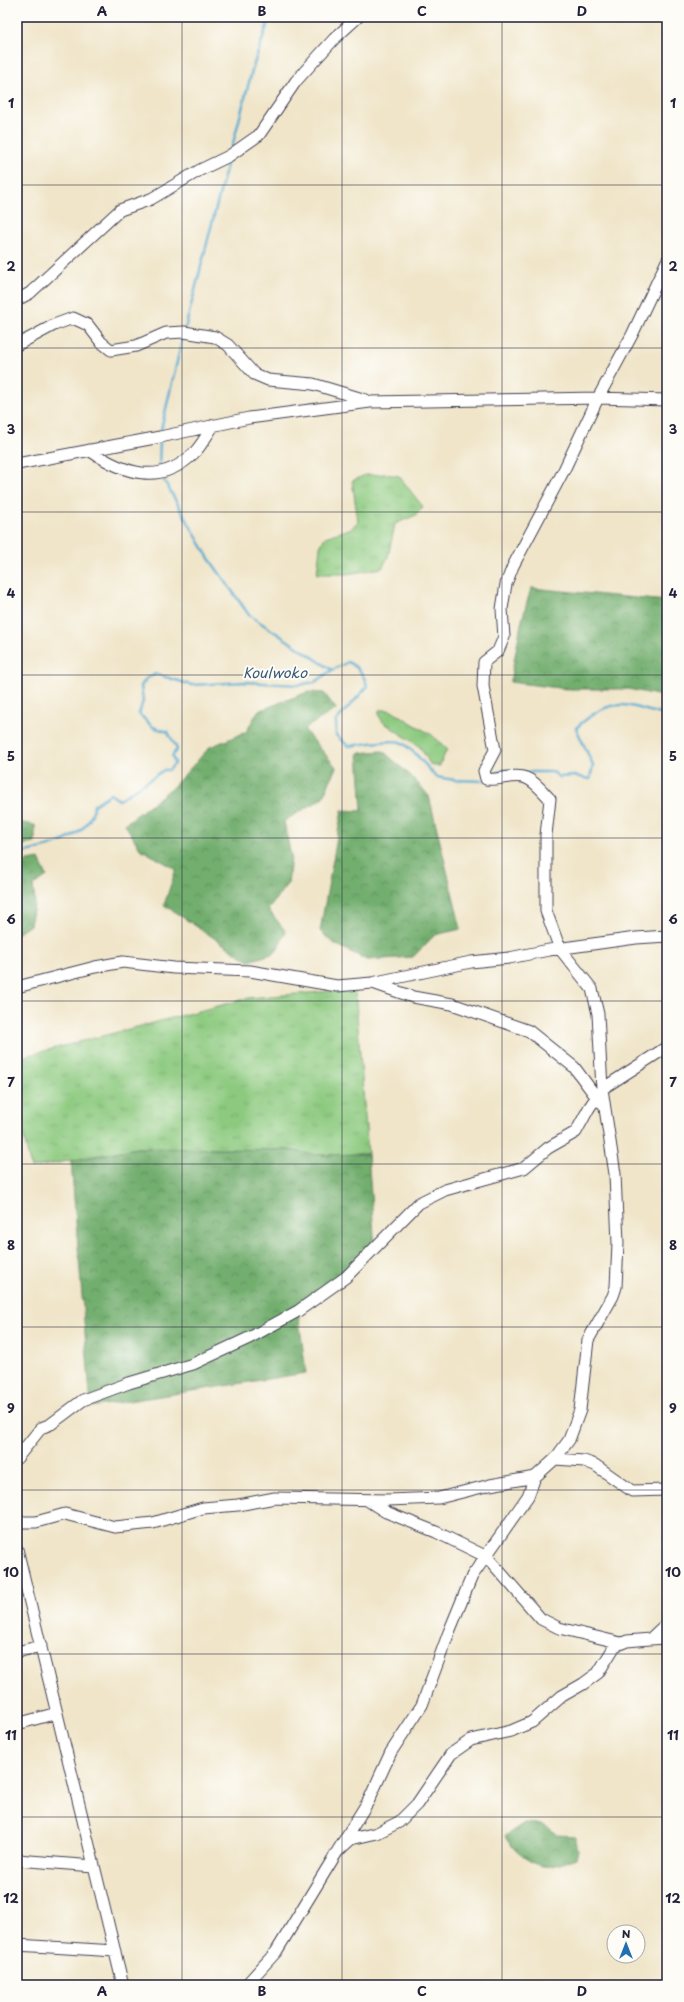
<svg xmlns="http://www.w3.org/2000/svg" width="684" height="2002" font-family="'Playpen Sans',sans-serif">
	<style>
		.grass { fill: url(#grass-tufts); stroke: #58765e }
		.forest { fill: url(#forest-crowns); stroke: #4a6854 }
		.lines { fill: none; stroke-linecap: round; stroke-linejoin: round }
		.stream { stroke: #56abd2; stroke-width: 2.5 }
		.minor-casing { stroke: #413f50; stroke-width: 13 }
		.minor { stroke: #fff; stroke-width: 11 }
		.grid { fill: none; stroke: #22223b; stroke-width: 1; stroke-opacity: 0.55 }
		.labels { text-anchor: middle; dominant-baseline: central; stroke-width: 4; stroke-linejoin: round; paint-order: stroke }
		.water-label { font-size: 14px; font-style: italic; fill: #375977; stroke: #fdfcf7 }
		.neatline { fill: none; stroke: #22223b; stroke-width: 1.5 }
		.grid-label { font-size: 13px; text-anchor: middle; font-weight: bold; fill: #22223b }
	</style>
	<defs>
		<pattern id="grass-tufts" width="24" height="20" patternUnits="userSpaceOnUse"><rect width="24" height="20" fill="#8dca80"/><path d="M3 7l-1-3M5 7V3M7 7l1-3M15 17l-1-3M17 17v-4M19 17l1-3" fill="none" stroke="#79ad70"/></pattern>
		<pattern id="forest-crowns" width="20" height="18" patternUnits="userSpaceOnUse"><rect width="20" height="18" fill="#72ae6e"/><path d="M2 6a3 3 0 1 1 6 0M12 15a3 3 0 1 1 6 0" fill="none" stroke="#5d8d5c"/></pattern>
	</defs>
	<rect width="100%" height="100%" fill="#fdfcf7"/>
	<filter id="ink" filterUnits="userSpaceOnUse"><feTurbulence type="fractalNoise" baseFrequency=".025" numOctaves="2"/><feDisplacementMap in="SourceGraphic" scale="8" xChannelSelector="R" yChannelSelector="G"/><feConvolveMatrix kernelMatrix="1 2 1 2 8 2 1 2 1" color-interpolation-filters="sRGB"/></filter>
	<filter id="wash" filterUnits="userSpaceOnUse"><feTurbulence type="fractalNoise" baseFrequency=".012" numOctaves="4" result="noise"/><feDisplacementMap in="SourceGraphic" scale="16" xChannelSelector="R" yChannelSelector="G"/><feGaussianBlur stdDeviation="0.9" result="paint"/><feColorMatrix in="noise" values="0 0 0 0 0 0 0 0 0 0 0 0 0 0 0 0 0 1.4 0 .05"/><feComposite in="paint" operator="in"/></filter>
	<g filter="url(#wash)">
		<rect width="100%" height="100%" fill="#f0e5c9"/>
		<path class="grass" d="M384 474 399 476 423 507 416 515 395 524 388 557 382 568 347 574H317L320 547 325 537 352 528 358 521 352 481 365 475Z
			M379 710H390L432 735 447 749 439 767 430 764 420 747 383 722 379 716Z
			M355 989 368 1154 316 1155 288 1150 137 1148 31 1168 17 1108V1058L249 998Z"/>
		<path class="forest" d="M531 588 667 601V592V697L628 689H567L510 682 521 624Z
			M308 692 324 693 336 709 304 729 336 767 323 798 284 821 291 857 288 883 268 909 286 932 275 953 249 961 164 905 176 869 140 849 125 824 172 788 210 747 246 732 258 711Z
			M383 751 411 776 429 796 461 929 435 935 413 957 367 960 333 943 320 931 342 810 362 811 358 753Z
			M17 822 35 825V843L17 846Z
			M39 859 47 876 33 886 35 900 30 925 17 934V863Z
			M137 1148 288 1150 317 1155 368 1154 375 1248 298 1311 306 1373 91 1407 71 1161Z
			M524 1823C535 1823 550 1825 556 1835L575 1836 578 1851 576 1858C569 1860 560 1865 552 1866 535 1869 512 1851 505 1836Z"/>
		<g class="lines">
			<path class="stream" d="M231 151 253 67 270 17
				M185 329 228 161
				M160 434 183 336
				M159 468 160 441
				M161 475 208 557 249 615 332 670
				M523 772H553L559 777 574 776 590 779 593 765 576 728C612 695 624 704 667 716
				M490 775 505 770 512 772
				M17 854C46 848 90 840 94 805L110 794 119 800 164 770H169L175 763 172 756 177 749 168 732 153 727 139 714 143 701 141 686 147 678 156 674 191 685 245 682 299 685 315 682 332 670 348 662C358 667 365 676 367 687L336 721V735L348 746C359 745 391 739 400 742 412 747 427 767 436 777L455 780 483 781"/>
		</g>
	</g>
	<g filter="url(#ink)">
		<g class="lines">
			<defs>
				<path id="minor" d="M17 300 30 293 120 210 151 199 200 170 229 156 259 135 296 81 334 39 358 17
					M17 345 54 325 73 318 88 325 101 342 111 350 136 346 166 333 184 332 215 337 228 345 254 374 268 380 313 384 366 400
					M89 450C123 473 160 487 194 453 202 445 207 434 214 425
					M17 464 160 437 249 418 370 402 598 398 667 400
					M373 983 413 997 452 1004 529 1031 574 1067 600 1102
					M17 987 95 967 123 962 174 968 250 971 337 986 372 983 471 962 509 958 549 950 636 938 667 936
					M17 1458 41 1428 51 1424 83 1400 129 1383 193 1364 251 1337 298 1311 346 1277 419 1203 445 1190 524 1168 548 1148 576 1132 589 1108 602 1089 667 1047
					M555 1459 584 1461 595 1465 632 1491 667 1490
					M367 1500 386 1512 436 1532 487 1557 541 1619 559 1628 621 1643
					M17 1522H36L65 1514 115 1527 153 1523 203 1508 238 1505 275 1498 388 1500 439 1498 490 1485 535 1477
					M17 1549 123 1985
					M650 1639 667 1638
					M17 1652 41 1646
					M17 1724 57 1713
					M337 1852 369 1800 391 1752 422 1705 449 1632 472 1576 528 1496 535 1477 555 1459 569 1440 580 1410 588 1340 613 1296 616 1287 618 1243 615 1174 602 1089 598 1014 592 989 560 949 546 911V835L550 799C544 793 535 781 526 778 514 773 499 781 486 779L484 771 495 750 483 686 484 662 498 651 504 637 502 609 506 584 513 566 564 470 598 398 632 335 667 261
					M17 1860 94 1866
					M17 1945 115 1951
					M246 1985 276 1952 337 1852 351 1839 377 1833 399 1822 417 1804 451 1754 471 1740 511 1731 532 1722 562 1696 583 1684 598 1673 615 1646 627 1641 650 1639 667 1623"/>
			</defs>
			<use href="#minor" class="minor-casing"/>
			<use href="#minor" class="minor"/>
		</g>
	</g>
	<path class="grid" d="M182 17V1985M342 17V1985M502 17V1985M17 185H667M17 348H667M17 512H667M17 675H667M17 838H667M17 1001H667M17 1164H667M17 1327H667M17 1490H667M17 1654H667M17 1817H667"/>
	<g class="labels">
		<g class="water-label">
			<text x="275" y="672">Koulwoko</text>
		</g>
	</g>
	<rect width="684" height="2002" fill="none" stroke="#fdfcf7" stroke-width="44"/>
	<g transform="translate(626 1944)"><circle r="19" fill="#fdfcf7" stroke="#a5a5ac"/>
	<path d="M0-3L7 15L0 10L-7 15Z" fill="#1f6fb2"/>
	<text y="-6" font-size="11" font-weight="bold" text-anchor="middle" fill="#22223b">N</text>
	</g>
	<rect x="22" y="22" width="640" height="1958" class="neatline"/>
	<g class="grid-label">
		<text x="102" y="16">A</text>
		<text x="262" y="16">B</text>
		<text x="422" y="16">C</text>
		<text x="582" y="16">D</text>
		<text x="11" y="108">1</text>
		<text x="673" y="108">1</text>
		<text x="11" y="271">2</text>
		<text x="673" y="271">2</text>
		<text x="11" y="434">3</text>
		<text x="673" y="434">3</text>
		<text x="11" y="598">4</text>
		<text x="673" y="598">4</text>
		<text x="11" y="761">5</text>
		<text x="673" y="761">5</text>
		<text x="11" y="924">6</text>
		<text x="673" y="924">6</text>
		<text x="11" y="1087">7</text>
		<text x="673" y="1087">7</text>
		<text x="11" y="1250">8</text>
		<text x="673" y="1250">8</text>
		<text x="11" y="1413">9</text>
		<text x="673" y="1413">9</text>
		<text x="11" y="1577">10</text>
		<text x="673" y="1577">10</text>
		<text x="11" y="1740">11</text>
		<text x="673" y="1740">11</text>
		<text x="11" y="1903">12</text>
		<text x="673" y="1903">12</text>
		<text x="102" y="1996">A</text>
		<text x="262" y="1996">B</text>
		<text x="422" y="1996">C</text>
		<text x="582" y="1996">D</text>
	</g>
</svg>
